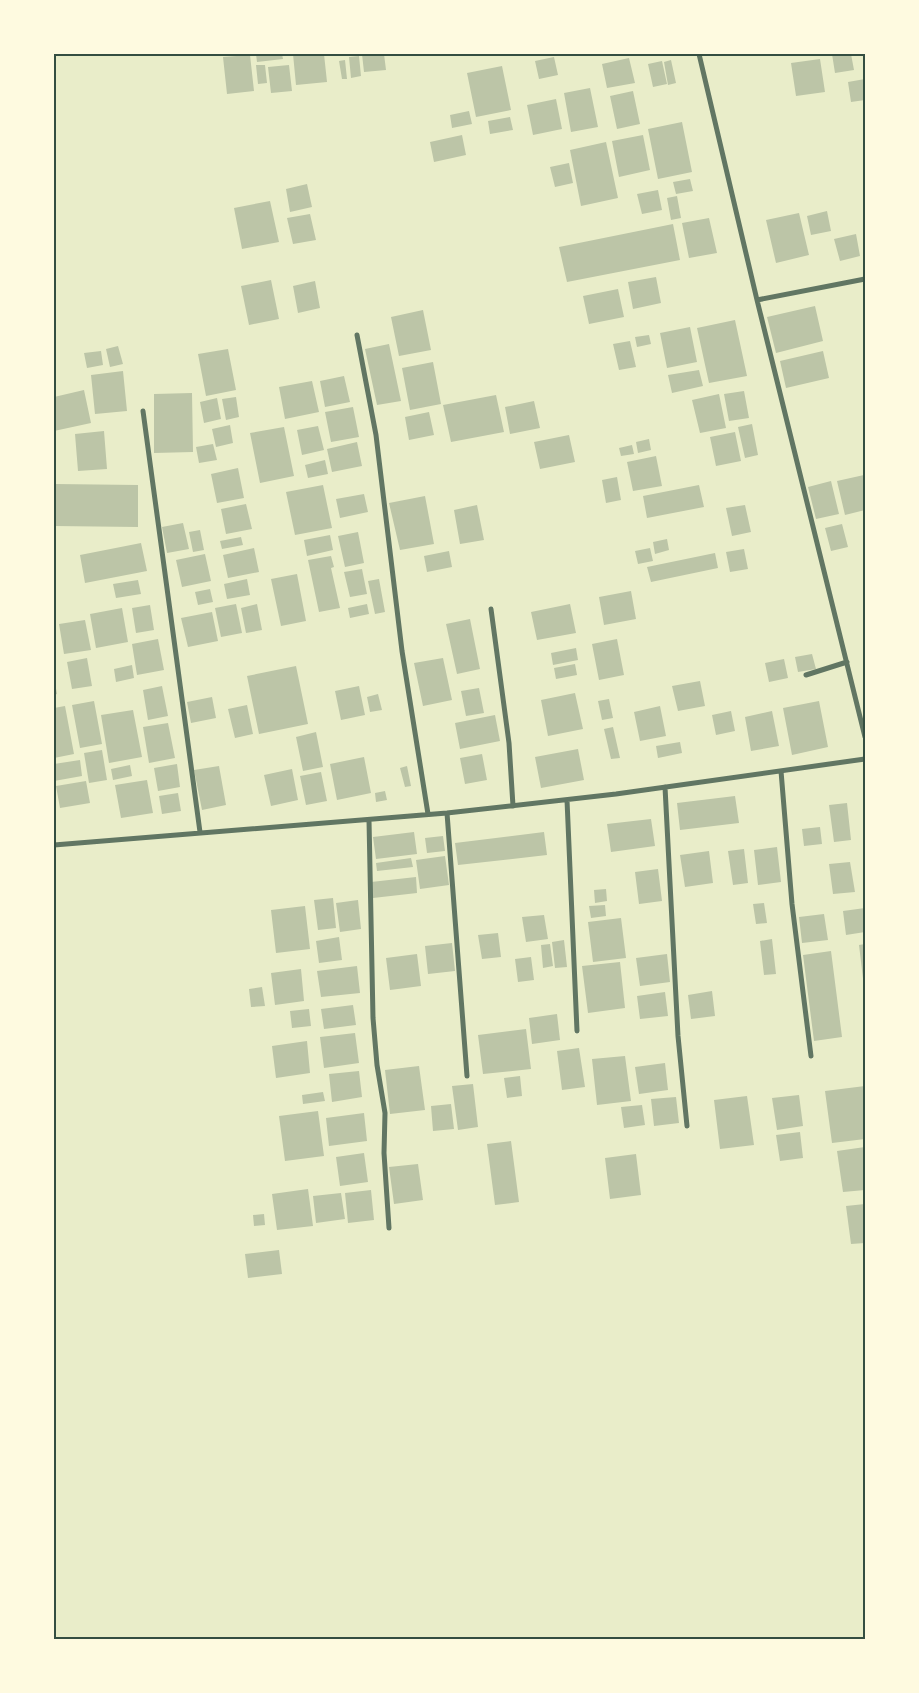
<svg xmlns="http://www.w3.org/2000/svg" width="919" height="1693" font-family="Arial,sans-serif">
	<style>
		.building { fill: #bcc5a7 }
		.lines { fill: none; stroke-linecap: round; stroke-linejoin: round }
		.minor { stroke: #617663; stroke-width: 5 }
		.neatline { fill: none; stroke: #344e41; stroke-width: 2 }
	</style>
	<rect width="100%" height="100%" fill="#e9edc9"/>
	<path class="building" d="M256 54H282L283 59 257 62Z
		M293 54H324L327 82 296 85Z
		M362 54H384L386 70 364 72Z
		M832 54H851L854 70 835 73Z
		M250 55 254 91 227 94 223 57Z
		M359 56 361 76 351 78 349 57Z
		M554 57 558 75 539 79 535 61Z
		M629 58 635 83 607 88 602 64Z
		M820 59 825 92 796 96 791 63Z
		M345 60 347 79H342L339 61Z
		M671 60 676 83 668 85 664 62Z
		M662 61 667 84 653 87 648 64Z
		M256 65H265L267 83 258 84Z
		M289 65 292 91 271 93 268 67Z
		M502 66 511 110 476 117 467 73Z
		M865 79V100L851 102 848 82Z
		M590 88 598 127 571 132 564 93Z
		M633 91 640 124 617 129 610 96Z
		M556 99 562 129 533 135 527 105Z
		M469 111 472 124 452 128 450 115Z
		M510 117 513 130 490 134 488 121Z
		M682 122 692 172 658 179 648 129Z
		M462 135 466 155 434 162 430 142Z
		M643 135 650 170 619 177 612 141Z
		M606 142 618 198 581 206 570 150Z
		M569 163 573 183 555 187 550 167Z
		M690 179 693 191 676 194 673 182Z
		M307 184 312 207 290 212 286 189Z
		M658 190 662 210 642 214 637 194Z
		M677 196 681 218 671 220 667 198Z
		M270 201 279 242 242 249 234 208Z
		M827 211 831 231 811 235 807 216Z
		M799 213 809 255 776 263 766 220Z
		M310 214 316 240 293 244 287 218Z
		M709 218 717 253 689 258 682 223Z
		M673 224 680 260 567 282 559 247Z
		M856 234 860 256 840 261 834 239Z
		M656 277 661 303 633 309 628 282Z
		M271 280 279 319 249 325 241 286Z
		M315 281 320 308 298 313 293 286Z
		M618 289 624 317 589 324 583 296Z
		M815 306 823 341 776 353 767 317Z
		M423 310 431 350 399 356 391 317Z
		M735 320 747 376 709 383 697 328Z
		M690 327 697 362 667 368 660 333Z
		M649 335 651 344 637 347 635 337Z
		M630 341 636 367 619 370 613 344Z
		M389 344 401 401 377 405 365 349Z
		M118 346 123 364 110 367 106 349Z
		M228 349 236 390 206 396 198 354Z
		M101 351 103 365 87 368 84 353Z
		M823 351 829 378 786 388 780 361Z
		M433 362 441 404 410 410 402 368Z
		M699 370 703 386 672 393 668 375Z
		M123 371 127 411 95 414 91 375Z
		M344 376 350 402 325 407 320 381Z
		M312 381 319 412 285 419 279 387Z
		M84 390 91 423 54 431V397Z
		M744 391 749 418 729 421 724 394Z
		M192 393 193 452 154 453V394Z
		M719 394 726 428 700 433 692 400Z
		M496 395 504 432 451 442 443 405Z
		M236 397 239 417 226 420 222 399Z
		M217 398 221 419 204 423 200 402Z
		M534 401 540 428 510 434 505 407Z
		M353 407 359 437 331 442 325 412Z
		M429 412 434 435 409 440 405 417Z
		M752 424 758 455 745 458 738 427Z
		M230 425 233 443 216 447 212 429Z
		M318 426 324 450 302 455 297 430Z
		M284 427 294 476 260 483 250 433Z
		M104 431 107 469 78 471 75 434Z
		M735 432 741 461 716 466 710 437Z
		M569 435 575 462 540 469 534 442Z
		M649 439 651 450 638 453 636 442Z
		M357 442 362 466 332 472 327 449Z
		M213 444 217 460 199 463 196 447Z
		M632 445 634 454 621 456 619 448Z
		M656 456 662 486 633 491 627 462Z
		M325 460 328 474 308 478 305 465Z
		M238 468 244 498 217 503 211 474Z
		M864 475 865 510 845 515 837 481Z
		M617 477 621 500 606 503 602 480Z
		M831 481 839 514 816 519 808 487Z
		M55 484 138 485V527L54 526Z
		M323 485 332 528 295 535 286 492Z
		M699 485 704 507 647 518 643 496Z
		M364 494 368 512 340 518 336 499Z
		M425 496 434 544 400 550 389 503Z
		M246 504 252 529 226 534 221 509Z
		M477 505 484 540 460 544 454 510Z
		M745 505 751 532 732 536 726 508Z
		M183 523 189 549 167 553 162 527Z
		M842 524 848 547 831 551 825 528Z
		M200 530 204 550 193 552 189 532Z
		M358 532 364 563 345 567 338 536Z
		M330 535 333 550 307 556 304 540Z
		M241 537 243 545 222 549 220 541Z
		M667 539 669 550 655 554 653 542Z
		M141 543 147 571 85 583 80 555Z
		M254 548 259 572 228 578 223 555Z
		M650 548 653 561 638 564 635 551Z
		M744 549 748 569 730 572 726 552Z
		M449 551 452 567 427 572 424 556Z
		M715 553 718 568 651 582 647 567Z
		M205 554 211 581 182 587 176 560Z
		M331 556 334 567 331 568 340 608 319 612 308 560Z
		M362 569 367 594 350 597 344 572Z
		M297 574 306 621 281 626 271 579Z
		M247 579 250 595 227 599 224 584Z
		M379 579 385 612 375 614 368 581Z
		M138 580 141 594 116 598 113 584Z
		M210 589 213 602 198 605 195 592Z
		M631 591 636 619 604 625 599 597Z
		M236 604 242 633 221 637 215 608Z
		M257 604 262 630 246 633 241 608Z
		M367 604 369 614 350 618 348 608Z
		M570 604 576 633 537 640 531 612Z
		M150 605 154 630 136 633 132 608Z
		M122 608 128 642 96 648 90 614Z
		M212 612 218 641 188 647 181 618Z
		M470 619 480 669 457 674 446 624Z
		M85 620 91 650 64 654 59 624Z
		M158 639 164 670 137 675 132 644Z
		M617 639 624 675 599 680 592 644Z
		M576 648 578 660 553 665 551 653Z
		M812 654 816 669 798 672 795 657Z
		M87 658 92 686 72 689 67 662Z
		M443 658 452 700 423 706 414 663Z
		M784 659 788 678 769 682 765 663Z
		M575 664 577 675 556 679 554 668Z
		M132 665 134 678 116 682 114 669Z
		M296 666 308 724 259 734 247 676Z
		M700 681 705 706 678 711 672 686Z
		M54 683H55L57 694 54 695Z
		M162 686 168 716 148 720 143 690Z
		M359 686 365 715 341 720 335 691Z
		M479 688 484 713 466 716 461 691Z
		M575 693 583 729 548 736 541 700Z
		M378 694 382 710 370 712 367 697Z
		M212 697 216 718 191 723 187 702Z
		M609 699 613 718 602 720 598 701Z
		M94 701 102 744 80 748 72 705Z
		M819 701 828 747 792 755 783 708Z
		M247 705 253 734 235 738 228 709Z
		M65 706 74 754 54 758V708Z
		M660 706 666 736 640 741 634 712Z
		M133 710 142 757 109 763 101 715Z
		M731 711 735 731 716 735 712 715Z
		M772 711 779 746 751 751 745 717Z
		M495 715 500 741 460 749 455 723Z
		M168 723 175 758 149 763 143 727Z
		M613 727 620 758 611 759 604 729Z
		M316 732 323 767 303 771 296 737Z
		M680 742 682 753 658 758 656 746Z
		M578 749 584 780 541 788 535 757Z
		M102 750 107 780 89 783 84 753Z
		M482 754 487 780 465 784 460 758Z
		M364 757 371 793 337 800 330 764Z
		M80 760 82 776 54 781V764Z
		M177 764 180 787 158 791 154 768Z
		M130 765 132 776 113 780 111 769Z
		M219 766 226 805 202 810 194 770Z
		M407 766 411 786 405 787 400 768Z
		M292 769 298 800 271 806 264 775Z
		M321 772 327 801 306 805 300 776Z
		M147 780 153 813 121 818 115 785Z
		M86 781 90 803 60 808 56 786Z
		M385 791 387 800 376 802 375 793Z
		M178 793 181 811 162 814 159 796Z
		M735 796 739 823 680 830 677 803Z
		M847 803 851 840 834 842 829 805Z
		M651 819 655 846 611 852 607 824Z
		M820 827 822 844 804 846 802 829Z
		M414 832 417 854 376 859 373 837Z
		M544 832 547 855 458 865 455 843Z
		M443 836 445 851 427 853 425 838Z
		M777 847 781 882 758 885 754 850Z
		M744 849 748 883 733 885 728 851Z
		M709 851 713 883 685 887 680 855Z
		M445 856 449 885 420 889 416 860Z
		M411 858 413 867 377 871 376 863Z
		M850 862 855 892 833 894 829 864Z
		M658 869 662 901 639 904 635 872Z
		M416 877 417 893 373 898 371 882Z
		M606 889 607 901 595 903 594 890Z
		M333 898 336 928 318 930 314 900Z
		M358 900 361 929 340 932 336 903Z
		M764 903 767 923 756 924 753 904Z
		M605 905 606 916 591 918 589 906Z
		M305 906 310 949 276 953 271 910Z
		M865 908V932L846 935 843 911Z
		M824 914 828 940 802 943 799 917Z
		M544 915 548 939 526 942 522 917Z
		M621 918 626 958 593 962 588 922Z
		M498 933 501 957 482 959 478 935Z
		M339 937 342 960 319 963 316 941Z
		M772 939 776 974 764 975 760 941Z
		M564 940 567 967 555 968 552 942Z
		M452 943 455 971 428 974 425 946Z
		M550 944 553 966 543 968 541 945Z
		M865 944V987H864L859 945Z
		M831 951 842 1037 814 1041 803 955Z
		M417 954 421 986 390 990 386 958Z
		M667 954 670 982 640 986 636 958Z
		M531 957 534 980 518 982 515 959Z
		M620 962 625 1008 588 1013 582 966Z
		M357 966 360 993 321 997 317 971Z
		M301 969 304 1001 275 1005 271 973Z
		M262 987 265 1006 251 1007 249 989Z
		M712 991 715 1016 691 1019 688 995Z
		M665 992 668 1016 640 1019 637 996Z
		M353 1005 356 1025 324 1029 321 1009Z
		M309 1009 311 1026 292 1028 290 1011Z
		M557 1014 560 1040 532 1044 529 1018Z
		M526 1029 531 1069 483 1074 478 1035Z
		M355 1033 359 1063 324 1068 320 1037Z
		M307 1041 310 1073 276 1078 272 1046Z
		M579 1048 585 1087 562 1090 557 1051Z
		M625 1056 631 1101 597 1105 592 1059Z
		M665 1063 668 1090 639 1094 635 1067Z
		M419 1066 425 1110 390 1114 385 1070Z
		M359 1071 362 1097 332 1102 329 1074Z
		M520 1076 522 1096 507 1098 504 1078Z
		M473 1084 478 1127 458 1130 452 1086Z
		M865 1086V1139L832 1143 825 1091Z
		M323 1092 325 1101 303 1104 302 1095Z
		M799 1095 803 1126 777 1130 772 1098Z
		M747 1096 754 1145 720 1149 714 1100Z
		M676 1097 679 1123 654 1126 651 1099Z
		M451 1104 454 1129 433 1131 431 1106Z
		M642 1105 645 1125 624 1128 621 1107Z
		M318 1111 324 1156 285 1161 279 1116Z
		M364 1113 367 1141 329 1146 326 1118Z
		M800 1132 803 1158 780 1161 776 1135Z
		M511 1141 519 1202 495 1205 487 1144Z
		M865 1147V1190L843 1192 837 1151Z
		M364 1153 368 1182 340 1186 336 1157Z
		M636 1154 641 1195 610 1199 605 1158Z
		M418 1164 423 1200 394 1204 389 1167Z
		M308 1189 313 1226 277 1230 272 1194Z
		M371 1190 374 1220 348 1223 345 1193Z
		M341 1193 345 1219 316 1223 313 1196Z
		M865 1204V1243L851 1244 846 1206Z
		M264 1214 265 1225 254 1226 253 1215Z
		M279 1250 282 1274 248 1278 245 1254Z"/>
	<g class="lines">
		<path class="minor" d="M699 54 757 300 865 737
			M757 300 865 279
			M357 335 376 435 402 651 428 814
			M143 411 200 832
			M491 609 509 743 513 806
			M806 675 847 662
			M781 771 792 904 811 1056
			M665 787 678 1036 687 1126
			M567 800 577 1031
			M447 813 467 1076
			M369 820 373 1018 377 1065 385 1113 384 1153 389 1228
			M54 845 447 813 616 794 865 759"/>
	</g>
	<rect width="919" height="1693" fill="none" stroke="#fefae0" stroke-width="110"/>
	<rect x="55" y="55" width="809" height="1583" class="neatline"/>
</svg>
